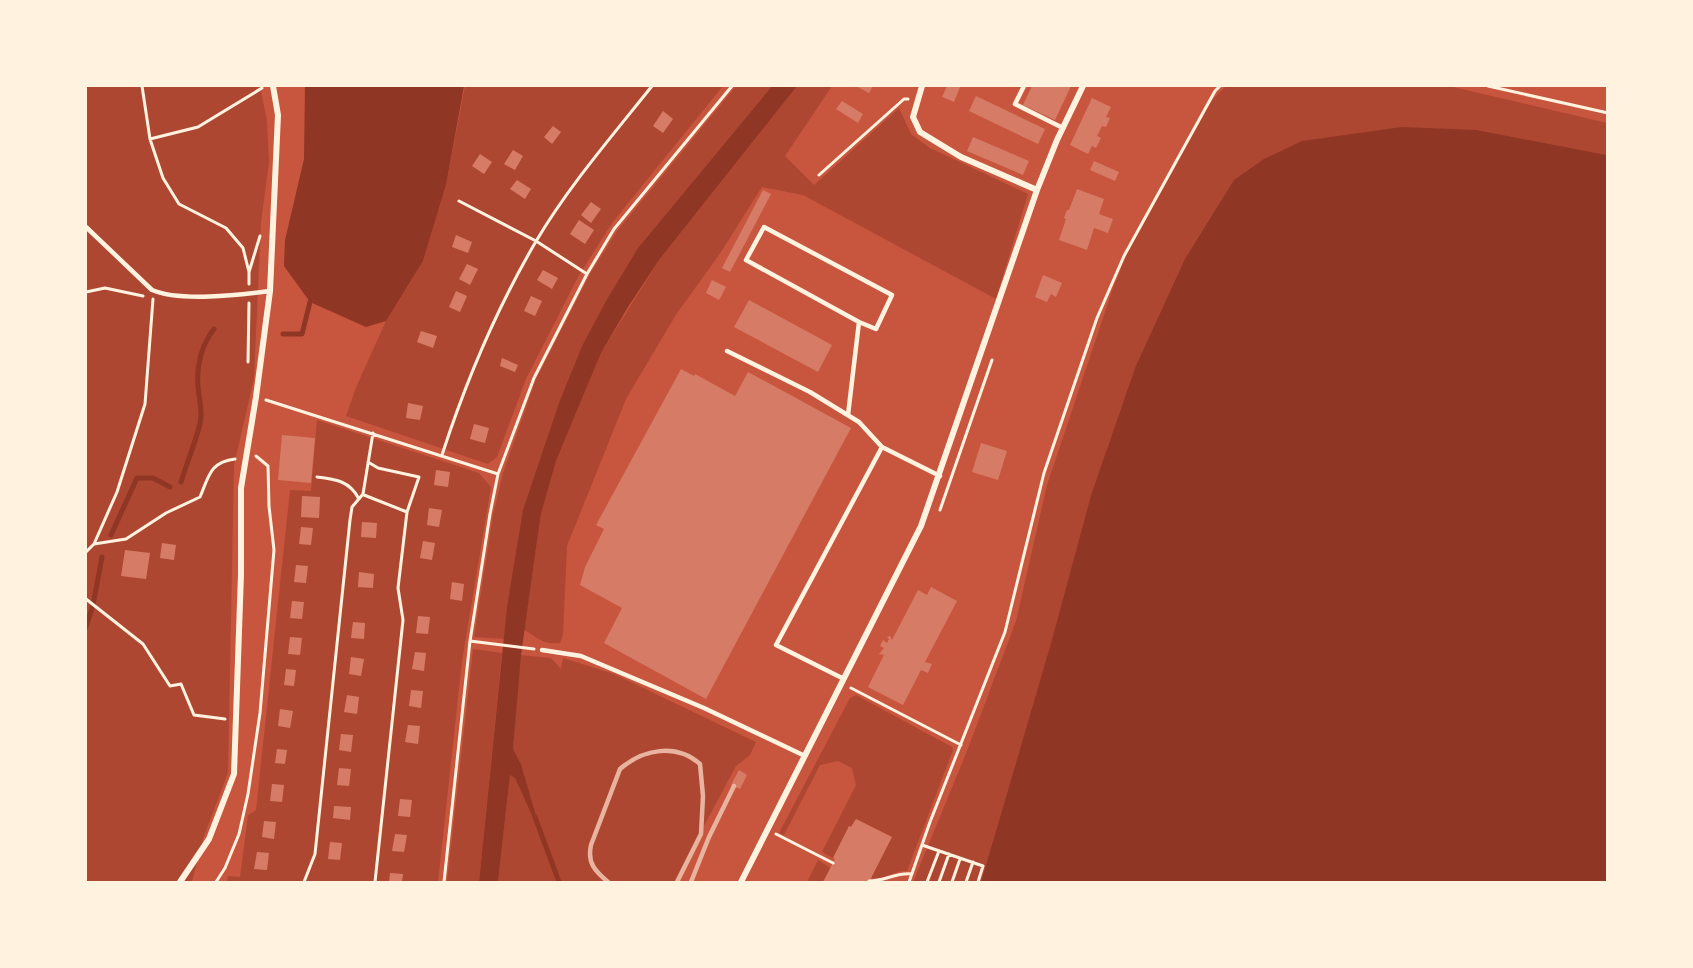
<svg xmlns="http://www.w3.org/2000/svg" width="1693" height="968" font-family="Mulish,sans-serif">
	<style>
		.green { fill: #ae4732 }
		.water { fill: #8f3625 }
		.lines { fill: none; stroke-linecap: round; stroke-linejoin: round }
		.stream { stroke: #8f3625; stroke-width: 5 }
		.building { fill: #d67c66 }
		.path { stroke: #fff3e0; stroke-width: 3 }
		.service { stroke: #fff3e0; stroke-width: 4.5 }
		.minor { stroke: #fff3e0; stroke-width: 6 }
		.rail { stroke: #e9b49f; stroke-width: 4.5 }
	</style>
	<rect width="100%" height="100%" fill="#c8553d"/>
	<path class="green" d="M86 86H260L267 121 269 162 261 222 254 379 234 465 228 773 204 836 192 882H86Z
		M465 86H723L612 223 578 277 526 379 497 457 488 464 346 416 357 385 386 321 423 261 446 185Z
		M736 86H772L638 248 607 299 582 346 560 400 507 607 504 639 474 637 493 515 503 473 536 379 590 274 617 231Z
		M797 86H832L785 156 814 185 899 108 911 134 930 148 1028 194 996 299 803 195 762 187 719 255 677 313 626 399 567 546 563 634 560 643C542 645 539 638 524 630L541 514 556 461 601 353 659 260Z
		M1226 86H1449L1607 123V155L1477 130 1135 368 1091 495 1051 643 981 882H913L967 751 1016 621 1047 485 1113 288 1127 254 1212 100Z
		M317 420 479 473 491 487 462 661 438 882H227L228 876 240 877 248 815 256 810 290 490 311 491Z
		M473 649 502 653 479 882H447Z
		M520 655 551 658 561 669 563 658 614 674 756 742 750 755 736 766 674 882H498L510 775 515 778 534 820 537 819 521 764 513 749Z
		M856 695 952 747 953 750 907 871C894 870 884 881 871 878L891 837 856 819 851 827H849L833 858 822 852 856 785 852 768 838 761 820 765 784 835 779 833 850 698Z
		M818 860 831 868 823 882H807Z"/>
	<path class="water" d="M305 86H464L446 185 423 261 386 321 366 327 310 302 284 266 285 240 304 159Z
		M772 86H797L659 260 628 307 601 353 556 461 541 514 536 548 521 655 513 749 521 764 537 819V823L534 820 515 778 510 775 498 882H479L507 607 523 510 560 400 582 346 607 299 638 248Z
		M1402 127 1477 130 1607 155V882H981L1051 643 1091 495 1135 368 1185 259 1234 180 1264 159 1302 141Z"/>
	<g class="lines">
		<path class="stream" d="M283 334H302L310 302
			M181 482C187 463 195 443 200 424 203 411 199 399 198 386 196 366 202 344 214 329
			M111 535 137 478H153L170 487
			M86 627 93 605 102 557
			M535 817 559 882"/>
	</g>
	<path class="building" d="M856 86H873L869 93Z
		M947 86 960 87 954 102 942 97Z
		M1032 86H1071L1055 120 1023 105Z
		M976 96 1045 129 1038 144 969 111Z
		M1092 98 1111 107 1106 117 1110 118 1106 127 1102 126 1097 136 1101 138 1096 148 1092 146 1088 154 1070 145Z
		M842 101 863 114 858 123 836 109Z
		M663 111 673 119 663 133 653 126Z
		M553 126 561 132 552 144 544 137Z
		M973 137 1029 161 1023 175 967 151Z
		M513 150 523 156 515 170 504 164Z
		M480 154 492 162 484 174 472 166Z
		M1094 161 1119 172 1115 181 1090 170Z
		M517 180 531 189 525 199 510 189Z
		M1077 189 1104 199 1099 214 1113 219 1108 233 1094 228 1087 250 1059 240 1066 219 1064 218 1067 210H1069Z
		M763 190 771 194 730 272 722 268Z
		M591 202 601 209 591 223 581 215Z
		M579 220 594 230 585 244 570 234Z
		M456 235 472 242 468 253 452 247Z
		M467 264 478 269 470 285 459 279Z
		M543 270 558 278 552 289 537 280Z
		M1043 275 1062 283 1056 297 1051 294 1047 302 1035 297Z
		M712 280 726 287 719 300 706 293Z
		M456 291 467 296 460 312 449 307Z
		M531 296 542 301 535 316 524 311Z
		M749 300 832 345 818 372 734 327Z
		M421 331 437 336 433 348 417 342Z
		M502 358 518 365 515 372 500 366Z
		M681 369 694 376 695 374 735 396 748 372 851 428 706 699 604 643 622 608 580 585 585 567 604 529 596 525Z
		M408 403 423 406 420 420 406 418Z
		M474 424 489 428 485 443 470 439Z
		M282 435 315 438 311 483 278 480Z
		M981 443 1007 451 998 480 972 472Z
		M436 470 450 472 448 487 434 485Z
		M302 496 320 497 319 518 301 517Z
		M429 508 442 510 439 527 427 525Z
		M362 522 377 523 376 538 361 537Z
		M301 527 313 528 311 545 299 544Z
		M423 541 435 543 432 560 420 558Z
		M162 543 176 545 174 560 160 558Z
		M125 550 150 553 146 579 121 576Z
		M296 565 308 566 306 583 294 582Z
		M359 572 374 574 373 588 358 587Z
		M452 582 464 584 462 601 450 599Z
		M931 587 957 601 925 662 932 664 928 673 921 670 903 705 868 687 884 655 879 654 884 648 880 646 883 640 887 643 889 639 887 637 890 636 892 640 918 590 927 595Z
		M292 601 304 602 302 619 290 618Z
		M418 616 430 617 428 634 416 633Z
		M353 622 365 623 364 639 351 638Z
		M290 637 302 638 300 655 288 654Z
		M415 652 426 653 424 671 412 669Z
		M351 657 364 659 361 676 349 674Z
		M286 669 296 670 294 686 284 685Z
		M411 690 423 691 421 708 409 706Z
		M347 695 359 697 357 714 344 712Z
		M280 709 293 711 290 728 278 726Z
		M408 725 420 726 418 744 405 742Z
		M341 734 353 735 351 752 339 750Z
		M277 749 287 750 285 764 275 763Z
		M339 768 351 769 349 786 337 785Z
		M739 770 747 775 740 789 731 785Z
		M272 784 284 785 282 802 270 801Z
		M400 799 412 800 410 817 398 816Z
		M334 806 351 807 350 820 333 818Z
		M856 819 892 837 869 882H823L835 859 833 858 849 826 851 827Z
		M264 821 276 822 274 839 262 837Z
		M395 834 407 835 404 852 392 851Z
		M330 842 342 843 340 860 328 859Z
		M257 852 269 853 267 870 254 869Z
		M390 873 403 874 402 882H389Z"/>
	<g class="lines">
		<path class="path" d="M142 86 150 139 163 178 179 204 226 228 243 248 249 272V284
			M1488 86 1608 113
			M150 139 198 127 262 88
			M819 175 904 99H908
			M459 201 536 241 587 274
			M249 272 260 236
			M86 292 105 288 143 296
			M248 362 249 303
			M266 400 498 474
			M442 455C466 381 496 310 535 243 568 187 612 136 652 86
			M368 462 378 468 419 477 407 512 398 588 403 620 375 882
			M317 477C335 479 350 481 359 499
			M364 495 407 512
			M940 510 992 360
			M94 544 117 492 145 404 153 299
			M86 552 94 544 126 539 166 513 200 497C209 476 210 462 235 459
			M86 599 143 644 170 686 181 684 194 715 225 719
			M470 641 534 649
			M851 688 961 745
			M776 834 833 863
			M922 845 983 866 978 882
			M869 881C885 881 897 872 912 874
			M216 882 225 868 239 834 248 794 260 713 274 550 269 506 268 466 256 456
			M304 882 315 854 350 520 352 507 363 494 373 433
			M444 882 470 641 490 514 498 474 534 378 587 274 614 229 732 86
			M909 882 930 822 1005 632 1044 473 1097 318 1124 256 1215 91 1220 86
			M927 882 939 851
			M939 882 949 854
			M952 882 960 859
			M966 882 973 862"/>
		<path class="service" d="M1024 86 1015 104 1063 128
			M86 227 152 290C180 302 238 295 270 291
			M727 351 810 392 859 422 882 447
			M848 415 859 322 746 260 764 227 892 295 876 329 859 322
			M542 650 581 656 704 708 805 756
			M844 679 776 645 882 447 940 476"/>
		<path class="minor" d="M922 86 913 117 920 132 961 157 1037 190
			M180 882 209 839 234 774 241 574V488L256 397 270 291 278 115 273 86
			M741 882 921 526 1037 190 1057 140 1083 86"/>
		<path class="rail" d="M608 882C595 871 587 863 591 845L620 769C643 749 676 743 700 764L703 796 701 834 677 882
			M691 882 709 837 734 786"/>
	</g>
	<rect width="1693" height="968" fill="none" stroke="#fff3e0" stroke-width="174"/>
</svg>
